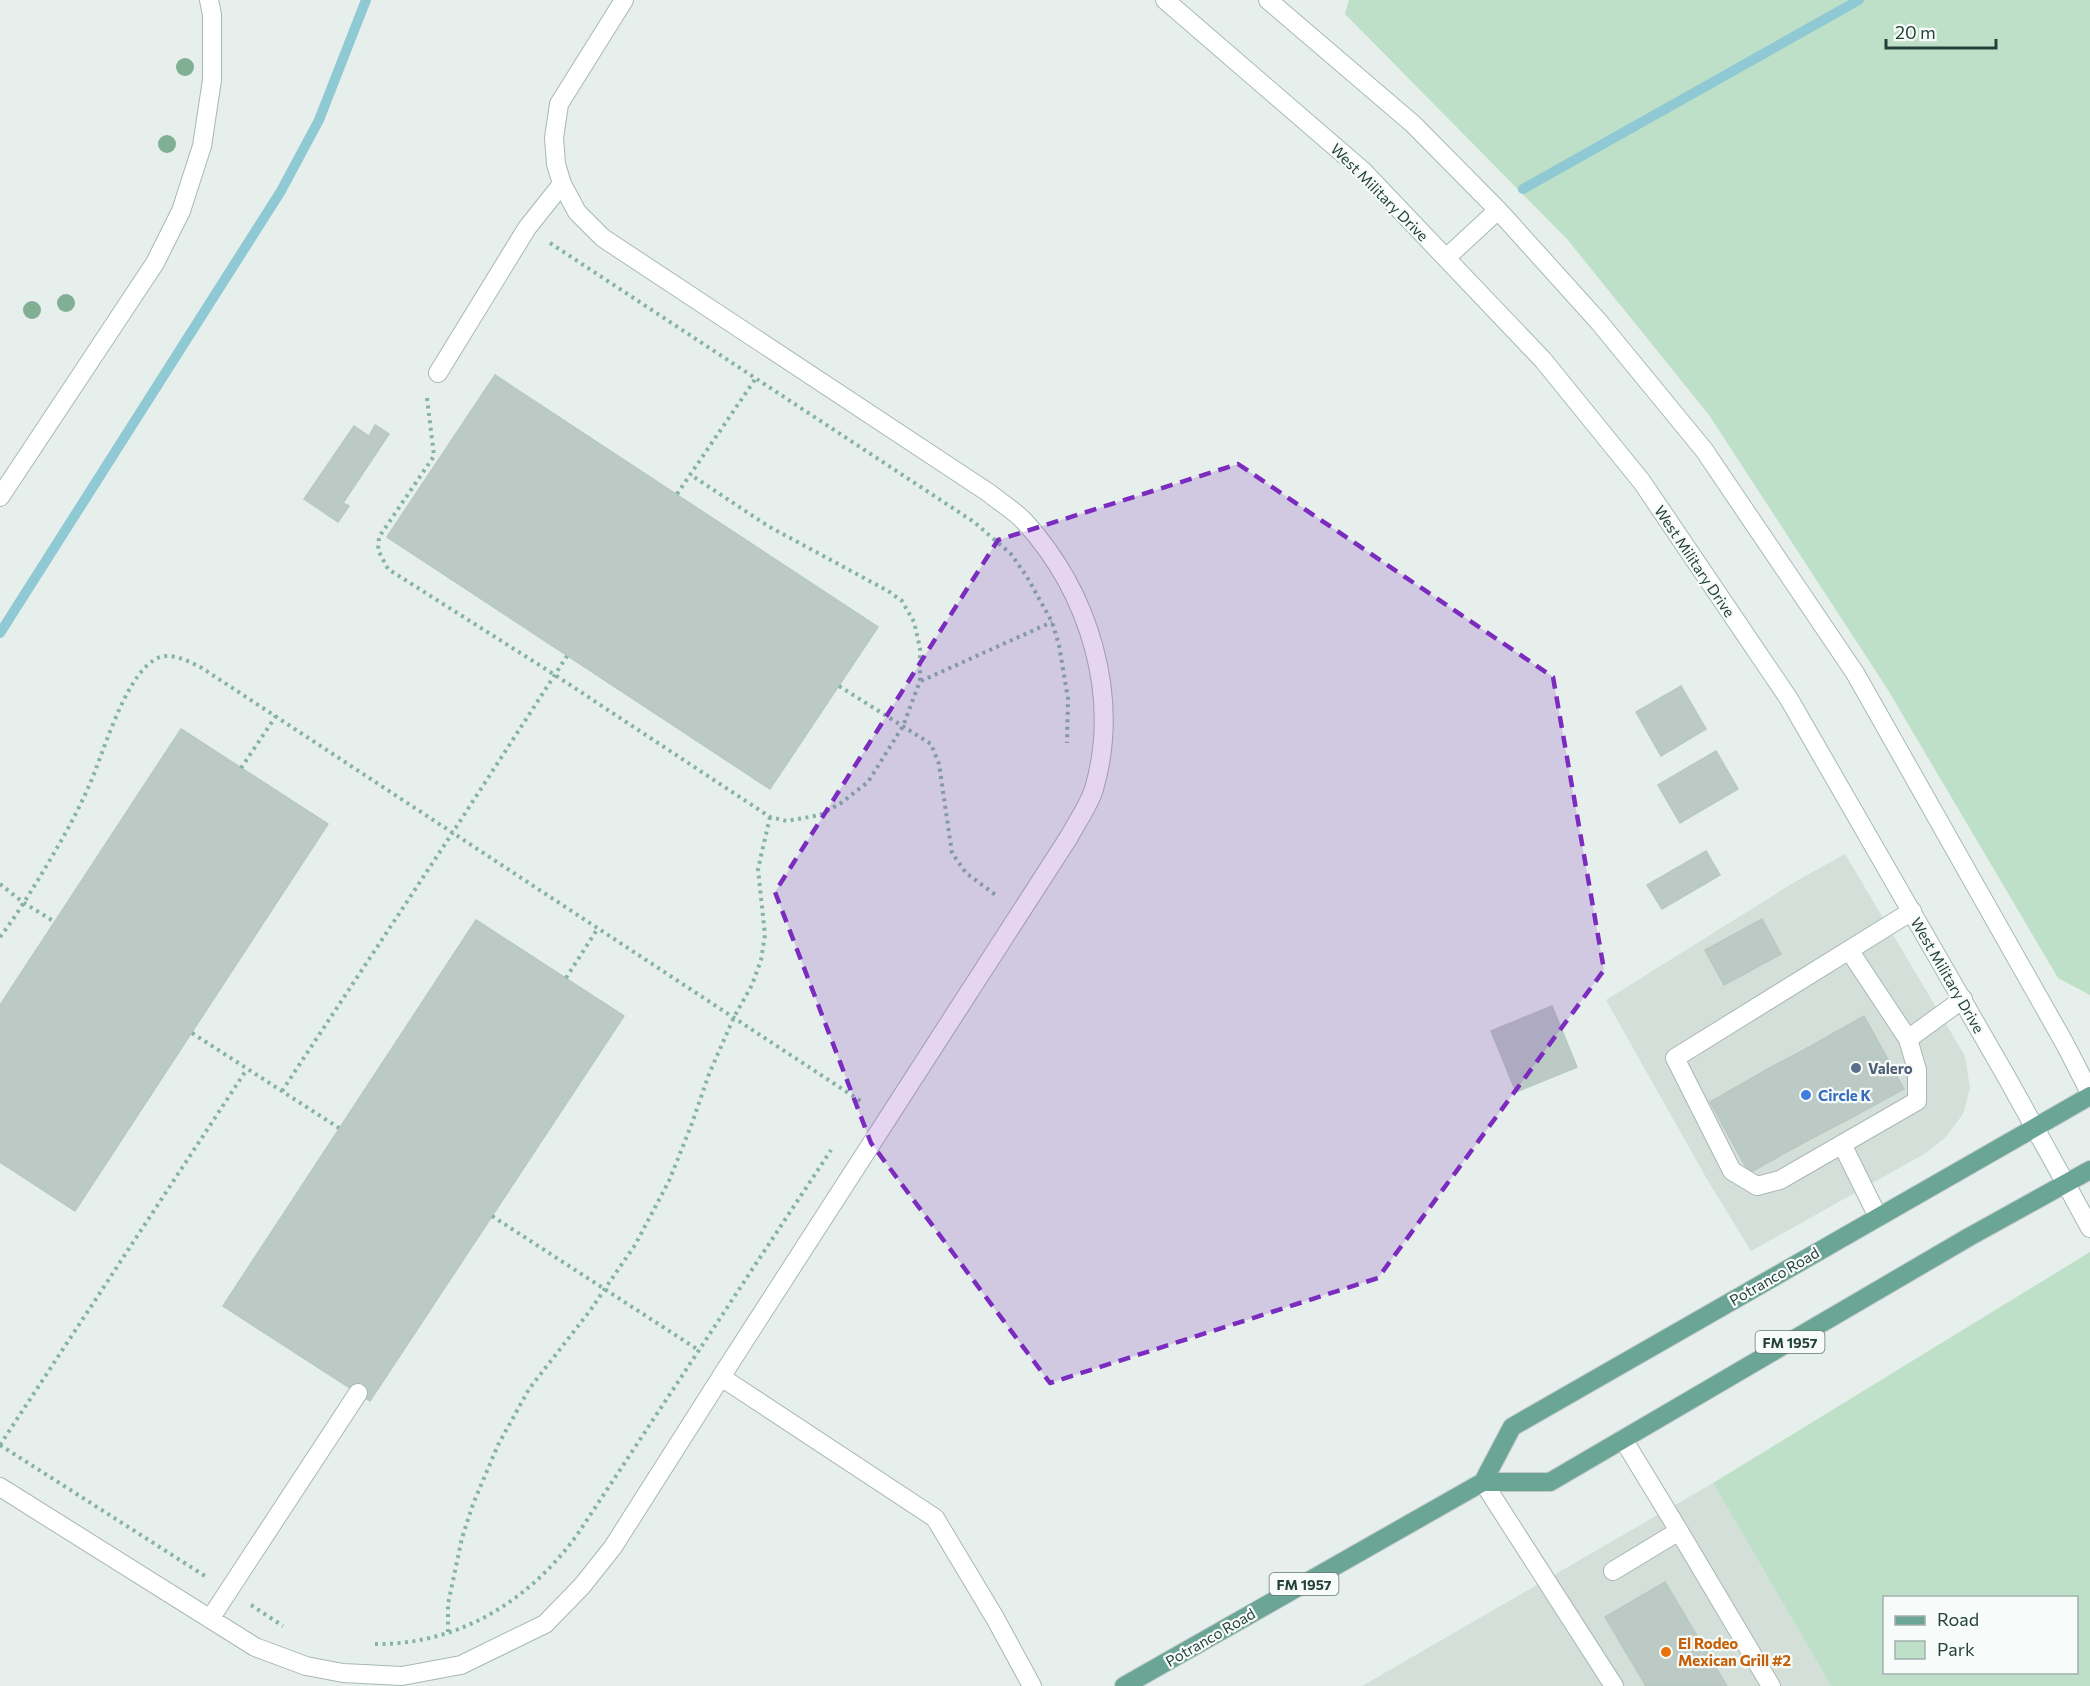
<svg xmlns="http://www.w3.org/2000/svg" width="2090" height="1686" font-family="Commissioner,sans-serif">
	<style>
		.built { fill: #d4dfda }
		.green { fill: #bfe0c8; fill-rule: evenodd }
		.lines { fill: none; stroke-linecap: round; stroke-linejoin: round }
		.stream { stroke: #8ec9d4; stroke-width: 10 }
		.building { fill: #bbcac4; stroke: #b8c9c2; stroke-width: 1.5 }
		.service-casing { stroke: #a8b8b2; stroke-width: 20 }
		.minor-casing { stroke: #a8b8b2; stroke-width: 20 }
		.secondary-casing { stroke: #a4bbb3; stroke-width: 20 }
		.primary-casing { stroke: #c2cac8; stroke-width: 20 }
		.path { stroke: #86b3a5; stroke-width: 4; stroke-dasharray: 3 4.5; stroke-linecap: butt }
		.service { stroke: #fff; stroke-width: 18 }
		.minor { stroke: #fff; stroke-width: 18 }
		.secondary { stroke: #fff; stroke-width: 18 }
		.primary { stroke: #6aa596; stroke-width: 18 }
		.tree { fill: #80af93 }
		.marked { fill: #7b2cbf; fill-opacity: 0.2; stroke: #7b2cbf; stroke-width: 4.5; stroke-dasharray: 12 8; stroke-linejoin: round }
		.service-dot { fill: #5c6f8a; stroke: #f7fbf9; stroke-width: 2 }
		.shop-dot { fill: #3f7fe0; stroke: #f7fbf9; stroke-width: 2 }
		.food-dot { fill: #e8710a; stroke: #f7fbf9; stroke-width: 2 }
		.labels { text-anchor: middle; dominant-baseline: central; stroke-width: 4.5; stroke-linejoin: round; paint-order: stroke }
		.shield { fill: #f7fbf9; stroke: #637a73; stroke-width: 1.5 }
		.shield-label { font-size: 14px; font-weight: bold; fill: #24423a }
		.street-label { font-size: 15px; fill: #24423a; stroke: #f7fbf9 }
		.service-label { font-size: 15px; font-weight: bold; fill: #4e5e75; stroke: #f7fbf9; text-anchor: start }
		.shop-label { font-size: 15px; font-weight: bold; fill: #366cbe; stroke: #f7fbf9; text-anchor: start }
		.food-label { font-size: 15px; font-weight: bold; fill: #c56008; stroke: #f7fbf9; text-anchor: start }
	</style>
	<rect width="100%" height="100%" fill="#e6efeb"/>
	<path class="built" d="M1845 854 1965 1056 1970 1088 1963 1114 1945 1138 1926 1153 1751 1251 1708 1181 1606 1000 1798 880Z
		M1713 1483 1831 1686H1362Z"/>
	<path class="green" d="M1349 0H2090V995L2058 978 1888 690 1709 415 1567 239 1345 14Z
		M2090 1252V1686H1831L1713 1483ZM1884 1598H2076V1672H1884Z"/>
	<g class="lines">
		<path class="stream" d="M1523 189 1859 0
			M0 633 281 191 319 120 366 0"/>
	</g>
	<path class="building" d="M495 375 878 627 770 789 387 537Z
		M375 425 389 434 343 503 349 506 338 522 304 499 354 426 369 436Z
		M1681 686 1706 729 1661 756 1636 712Z
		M181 729 328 824 75 1211 0 1162V1005Z
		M1716 751 1738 789 1680 823 1658 785Z
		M1706 851 1720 875 1662 909 1647 885Z
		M1762 919 1781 954 1724 985 1705 950Z
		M476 920 624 1016 370 1401 223 1306Z
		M1552 1006 1577 1067 1516 1092 1491 1031Z
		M1864 1016 1904 1089 1849 1119 1809 1047Z
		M1809 1047 1849 1119 1803 1143 1764 1071Z
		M1764 1071 1803 1143 1749 1173 1710 1102Z
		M1665 1582 1727 1686H1646L1605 1617Z"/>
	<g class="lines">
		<defs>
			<path id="service" d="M624 0 559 104 554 138 556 164 562 184 577 212 603 238 989 493C1001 503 1015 511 1025 522 1089 593 1121 695 1094 789 1089 805 1077 822 1069 837L721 1377
				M438 373 527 228 562 184
				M0 497 155 263 181 211 202 146 212 80V15L209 0
				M1912 911 1675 1058 1732 1171 1757 1186 1780 1180 1917 1101V1070L1908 1039 1963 999
				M1849 950 1908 1039
				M1842 1144 1878 1217
				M1483 1482 1614 1686
				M0 1487 255 1647 306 1666 343 1673 402 1676 461 1665 545 1624 582 1586 613 1547 721 1377 935 1518 995 1618 1032 1686
				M1679 1531 1771 1686
				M1613 1571 1679 1531 1623 1439
				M210 1619 358 1393"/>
			<path id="minor" d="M2066 1184 2090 1228"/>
			<path id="secondary" d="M1165 0 1362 170 1543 360 1642 482 1789 699 2006 1076 2066 1184
				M1268 0 1413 124 1498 210 1599 322 1704 450 1855 673 2065 1044 2090 1093
				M1446 258 1498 210"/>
			<path id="primary" d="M1483 1482 1512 1427 2090 1096
				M1124 1686 1483 1482H1550L1969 1237 2090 1170"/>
		</defs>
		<use href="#service" class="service-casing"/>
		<use href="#minor" class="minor-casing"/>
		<use href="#secondary" class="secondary-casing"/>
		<use href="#primary" class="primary-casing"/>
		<path class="path" d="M550 243 974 522 1011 554 1027 577 1052 622 1059 645 1068 699 1067 743
			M427 398 434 456 379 537 378 550 388 569 555 675 770 817 787 821 820 815 841 803 868 782 903 726 920 681V648L914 622 902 601 888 591 768 526 691 475
			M677 494 756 378
			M921 681 1052 622
			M839 686 931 744 939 764 952 853 966 873 997 896
			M241 768 276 716
			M0 884 24 903 55 922
			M0 937C14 919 26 899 38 880 56 850 74 820 88 788 104 753 123 680 154 660 169 650 188 661 202 668L862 1102
			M566 978 598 928
			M192 1033 339 1128
			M282 1091 453 832 567 656
			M492 1216 700 1351
			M0 1445 205 1576
			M0 1445 247 1069
			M251 1605 283 1626
			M448 1632V1604L462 1538 473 1504 498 1445 529 1389 589 1312 635 1245 669 1181 691 1126 709 1074 734 1017 752 985 761 960 765 935 758 869 770 817
			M375 1644C460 1645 532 1599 579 1532L831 1150"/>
		<use href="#service" class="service"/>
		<use href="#minor" class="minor"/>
		<use href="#secondary" class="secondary"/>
		<use href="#primary" class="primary"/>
	</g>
	<g class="tree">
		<circle cx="185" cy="67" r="9"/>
		<circle cx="167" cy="144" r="9"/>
		<circle cx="66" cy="303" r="9"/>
		<circle cx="32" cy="310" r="9"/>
	</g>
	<path class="marked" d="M1238 464 1553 677 1604 970 1378 1278 1050 1383 871 1143 775 892 998 540Z"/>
	<circle class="service-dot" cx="1856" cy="1068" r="6"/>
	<circle class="shop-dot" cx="1806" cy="1095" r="6"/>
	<circle class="food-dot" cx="1666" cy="1652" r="6"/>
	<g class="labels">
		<g class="shield">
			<rect x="1755.5" y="1331" width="69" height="22" rx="4.5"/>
			<rect x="1269.5" y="1573" width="69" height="22" rx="4.5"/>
		</g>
		<g class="shield-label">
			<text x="1790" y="1342">FM 1957</text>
			<text x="1304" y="1584">FM 1957</text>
		</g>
		<g class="street-label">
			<text transform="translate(1380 192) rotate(45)">West Military Drive</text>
			<text transform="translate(1695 561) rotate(56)">West Military Drive</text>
			<text transform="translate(1948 975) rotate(60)">West Military Drive</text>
			<text transform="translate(1774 1276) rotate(-30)">Potranco Road</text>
			<text transform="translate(1210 1637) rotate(-30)">Potranco Road</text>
		</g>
		<g class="service-label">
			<text x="1868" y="1068">Valero</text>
		</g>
		<g class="shop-label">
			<text x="1818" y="1095">Circle K</text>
		</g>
		<g class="food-label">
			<text x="1678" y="1643">El Rodeo<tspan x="1678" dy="17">Mexican Grill #2</tspan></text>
		</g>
	</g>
	<rect x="1883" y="1596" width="195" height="78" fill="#f7fbf9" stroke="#a3b1ad" stroke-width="1.5"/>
	<rect x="1895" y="1616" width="30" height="9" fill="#6aa596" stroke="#a3b1ad" stroke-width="1.5"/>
	<text x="1937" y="1626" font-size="18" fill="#24423a">Road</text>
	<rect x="1895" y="1641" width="30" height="18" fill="#bfe0c8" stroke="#a3b1ad" stroke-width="1.5"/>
	<text x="1937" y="1656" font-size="18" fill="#24423a">Park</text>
	<path d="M1886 39v9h110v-9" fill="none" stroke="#24423a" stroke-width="3"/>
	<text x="1895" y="39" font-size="18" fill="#24423a" stroke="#f7fbf9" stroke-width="4.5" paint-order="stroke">20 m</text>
</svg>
